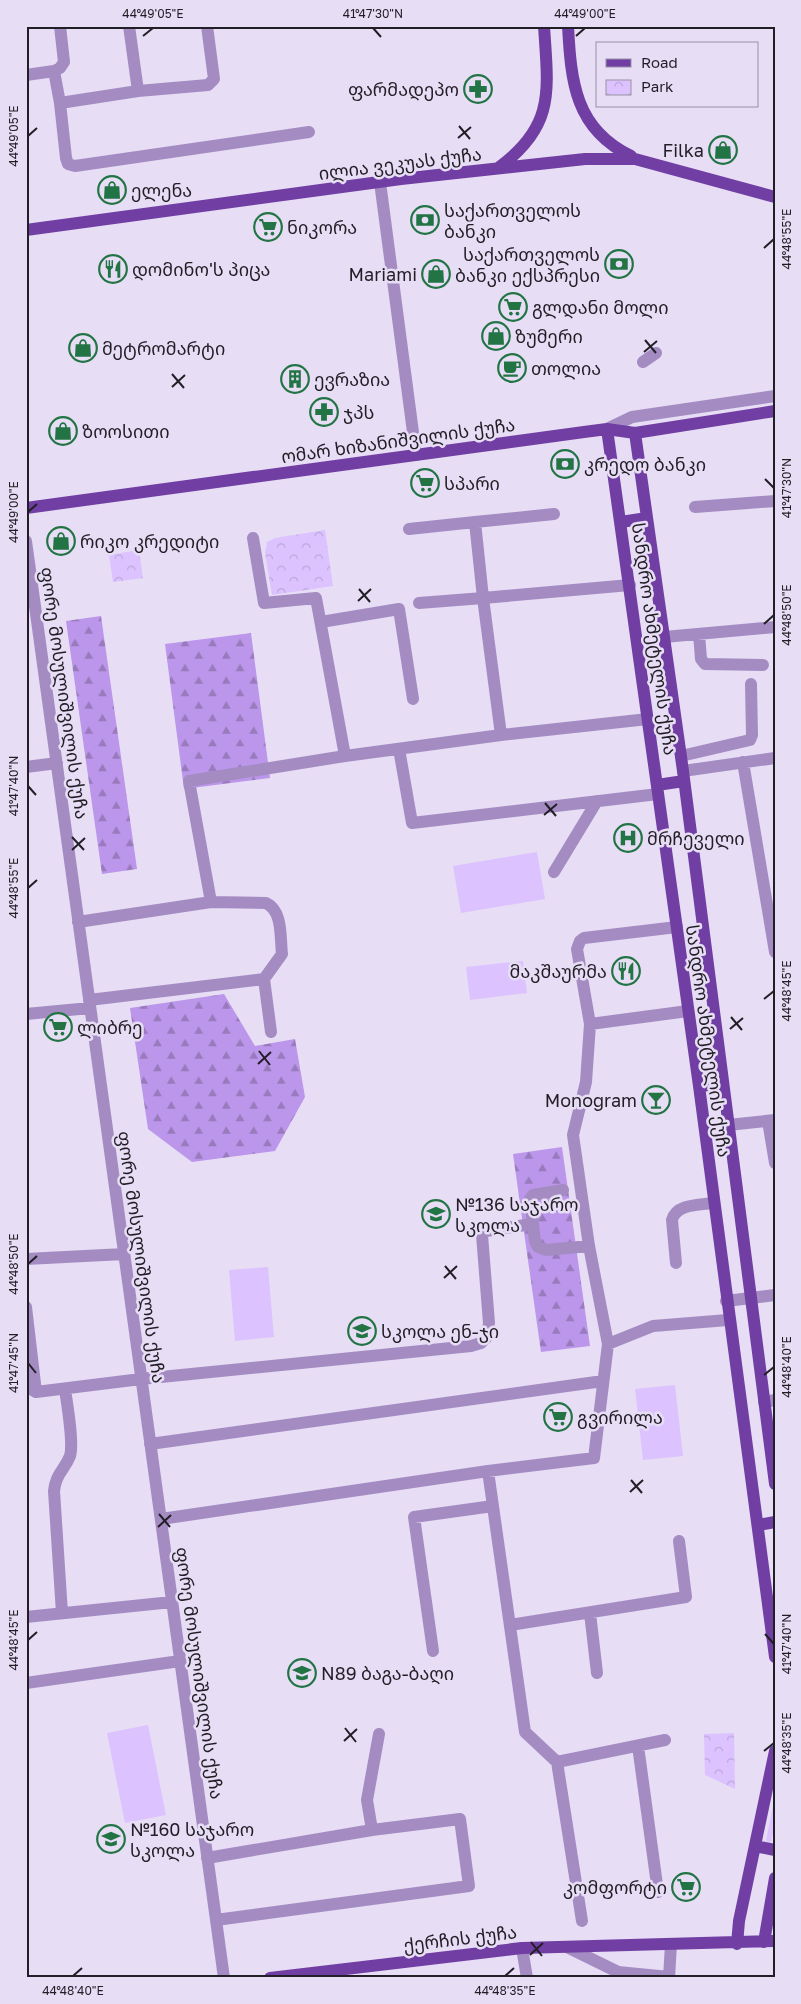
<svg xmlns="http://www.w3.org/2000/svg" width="801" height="2004" font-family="'Golos Text','Noto Sans Georgian',sans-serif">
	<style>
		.grass { fill: #dcc2fe }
		.forest { fill: url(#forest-firs) }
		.park { fill: url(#park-crowns) }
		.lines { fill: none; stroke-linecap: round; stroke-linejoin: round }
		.minor { stroke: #a48cc3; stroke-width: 12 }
		.major { stroke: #713fa3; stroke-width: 12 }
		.ticks { fill: none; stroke: #221e26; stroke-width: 2 }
		.labels { text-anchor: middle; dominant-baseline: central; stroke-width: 5; stroke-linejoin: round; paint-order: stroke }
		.poi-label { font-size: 18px; fill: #221e26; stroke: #e7ddf5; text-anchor: start }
		.street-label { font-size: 18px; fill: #221e26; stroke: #e7ddf5 }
		.neatline { fill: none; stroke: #221e26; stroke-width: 2 }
		.ticks-label { font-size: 12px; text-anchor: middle; fill: #221e26 }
	</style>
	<defs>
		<pattern id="forest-firs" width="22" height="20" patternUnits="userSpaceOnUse" patternTransform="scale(1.25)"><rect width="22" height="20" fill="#bb96ea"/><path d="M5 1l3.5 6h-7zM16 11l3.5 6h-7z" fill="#987abd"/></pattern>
		<pattern id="park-crowns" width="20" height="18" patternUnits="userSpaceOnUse" patternTransform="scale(1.25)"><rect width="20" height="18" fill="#dcc2fe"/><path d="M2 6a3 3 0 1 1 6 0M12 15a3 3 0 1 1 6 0" fill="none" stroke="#bca6da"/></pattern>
	</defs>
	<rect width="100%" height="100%" fill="#e7ddf5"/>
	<path class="grass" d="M537 852 545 899 461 913 453 866Z
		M523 961 527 993 470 1000 466 967Z
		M268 1267 274 1337 235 1341 229 1270Z
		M675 1385 683 1456 643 1460 635 1389Z
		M148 1725 166 1815 125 1823 107 1733Z
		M775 1795V1825L771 1842 766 1841Z"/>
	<path class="forest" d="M101 616 137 869 102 874 66 621Z
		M251 633 270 778 184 789 165 644Z
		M224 994 255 1046 295 1039 305 1097 275 1151 192 1162 148 1129 130 1008Z
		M562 1147 590 1346 541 1352 513 1154Z"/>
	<path class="park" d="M325 530 333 586 272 595 265 553 267 542 275 538Z
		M139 550 143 578 113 582 109 555Z
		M734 1733V1734L735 1789 705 1775 704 1734Z"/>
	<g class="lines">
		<path class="minor" d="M129 26 138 91
			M54 71 60 68 64 62 60 26
			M26 75 54 71 60 103 66 158 68 164 75 166 309 132
			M60 103 138 91 208 85 214 79 207 26
			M380 182 416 455
			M643 362 656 353
			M607 429 632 417 775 396
			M695 507 775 501
			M475 522 554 514
			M409 529 475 522 483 598 630 585
			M253 538 264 603 316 598 345 756
			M26 541 224 1978
			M419 603 483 598 501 735
			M321 622 399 609 413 699
			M699 634 701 659 705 664 763 665
			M664 637 775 627
			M399 749 412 823 658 794
			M681 756 750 740 752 735 751 684
			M743 762 775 952
			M26 767 57 763
			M683 771 775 758
			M554 872 597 801
			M211 902 266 903C283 911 280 937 282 954L264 979
			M78 922 211 902 189 781 345 756 501 735 648 719
			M89 1000 264 979 271 1032
			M26 1014 90 1008
			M590 1024 688 1011
			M768 1121 775 1163
			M728 1125 775 1120
			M563 1190 533 1195 530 1199 535 1241 538 1247 546 1250 589 1246
			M26 1259 124 1254
			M676 1263 672 1220C676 1204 699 1205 713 1203
			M726 1301 775 1295
			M26 1307 36 1392
			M608 1344 589 1246 573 1135 586 1082 590 1024 577 949 580 941 584 938 677 927
			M26 1386 36 1392 141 1379 471 1346 481 1343 487 1337 489 1323 482 1235 486 1231 532 1224
			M764 1402 775 1400
			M150 1444 603 1381
			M488 1471 525 1732 557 1762 665 1740
			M161 1519 488 1471 594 1458 608 1344 653 1326 728 1320
			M62 1613 54 1491C56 1473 64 1471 70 1456 74 1443 67 1404 65 1389
			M590 1613 597 1673
			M26 1617 172 1602
			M510 1625 686 1597 679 1541
			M433 1651 414 1517 493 1506
			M26 1683 180 1661
			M638 1746 658 1892
			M557 1762 582 1921
			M207 1858 372 1830 367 1800 379 1734
			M216 1920 469 1886 460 1819 372 1830
			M567 1947 618 1972 669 1977
			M522 1948 527 1978
			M669 1978 671 1944"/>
		<path class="major" d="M568 26C571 82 575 129 631 156
			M498 168C556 126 548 90 544 26
			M26 230 401 179 585 159H635L775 197
			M607 429 699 1086 775 1657
			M635 433 683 771 775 1484
			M26 508 584 432 607 429 635 433 775 411
			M621 522 647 518
			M657 785 684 781
			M699 1086 723 1084
			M758 1525 775 1522
			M755 1846 775 1850
			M764 1942 775 1878
			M737 1944 739 1921 775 1751
			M270 1978 522 1948 775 1941"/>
	</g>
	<path class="ticks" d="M373 28 381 37M143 36 153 28M576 36 585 28M459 126 470 139M28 136 37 128M458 138 471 127M764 248 774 239M645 340 656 353M644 352 657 341M172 374 184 388M172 387 185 375M765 479 774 488M28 512 37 504M359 589 370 602M358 601 371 589M764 624 774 615M28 786 36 795M545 803 556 816M544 815 557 804M72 837 84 850M72 850 85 838M28 888 37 880M764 999 774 991M731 1017 742 1030M730 1029 743 1018M259 1051 270 1065M258 1064 271 1052M28 1264 37 1256M445 1266 456 1279M444 1278 457 1266M28 1363 36 1373M764 1375 774 1367M631 1480 642 1493M630 1492 643 1480M159 1514 170 1527M158 1527 171 1515M765 1634 774 1644M28 1640 37 1632M345 1728 356 1742M344 1741 357 1729M764 1751 774 1743M531 1942 542 1956M530 1955 543 1943M73 1976 82 1968M505 1976 514 1968"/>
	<defs>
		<symbol id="pharmacy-ring" viewBox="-11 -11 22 22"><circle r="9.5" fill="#e7ddf5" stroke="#227445" stroke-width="1.5"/><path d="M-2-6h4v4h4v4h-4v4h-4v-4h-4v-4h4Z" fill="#227445"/></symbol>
		<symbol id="shop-ring" viewBox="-11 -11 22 22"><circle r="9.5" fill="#e7ddf5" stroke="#227445" stroke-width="1.5"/><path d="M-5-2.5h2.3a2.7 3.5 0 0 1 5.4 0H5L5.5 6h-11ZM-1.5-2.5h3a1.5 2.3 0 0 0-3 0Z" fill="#227445"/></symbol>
		<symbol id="bank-ring" viewBox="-11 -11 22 22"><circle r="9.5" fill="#e7ddf5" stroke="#227445" stroke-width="1.5"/><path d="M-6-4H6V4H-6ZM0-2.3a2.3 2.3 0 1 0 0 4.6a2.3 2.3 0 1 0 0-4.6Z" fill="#227445"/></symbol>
		<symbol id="supermarket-ring" viewBox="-11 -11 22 22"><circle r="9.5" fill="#e7ddf5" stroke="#227445" stroke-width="1.5"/><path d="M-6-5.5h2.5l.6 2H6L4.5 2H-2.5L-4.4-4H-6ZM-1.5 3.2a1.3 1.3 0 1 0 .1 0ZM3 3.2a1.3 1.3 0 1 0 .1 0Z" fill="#227445"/></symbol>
		<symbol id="restaurant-ring" viewBox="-11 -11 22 22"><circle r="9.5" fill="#e7ddf5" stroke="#227445" stroke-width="1.5"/><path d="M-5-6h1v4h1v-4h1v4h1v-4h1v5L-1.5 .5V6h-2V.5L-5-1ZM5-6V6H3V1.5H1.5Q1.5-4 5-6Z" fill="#227445"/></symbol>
		<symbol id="cafe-ring" viewBox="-11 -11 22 22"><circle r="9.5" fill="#e7ddf5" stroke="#227445" stroke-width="1.5"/><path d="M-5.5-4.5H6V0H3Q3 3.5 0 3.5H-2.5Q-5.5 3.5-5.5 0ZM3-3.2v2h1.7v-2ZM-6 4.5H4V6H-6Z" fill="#227445"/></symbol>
		<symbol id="building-ring" viewBox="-11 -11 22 22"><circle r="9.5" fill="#e7ddf5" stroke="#227445" stroke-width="1.5"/><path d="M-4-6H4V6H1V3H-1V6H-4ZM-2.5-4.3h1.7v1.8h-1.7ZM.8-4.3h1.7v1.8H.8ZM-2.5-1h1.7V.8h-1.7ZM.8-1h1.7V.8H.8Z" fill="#227445"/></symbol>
		<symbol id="hospital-ring" viewBox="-11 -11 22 22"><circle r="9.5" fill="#e7ddf5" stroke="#227445" stroke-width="1.5"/><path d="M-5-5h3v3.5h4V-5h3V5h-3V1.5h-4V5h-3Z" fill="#227445"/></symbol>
		<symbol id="bar-ring" viewBox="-11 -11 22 22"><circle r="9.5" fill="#e7ddf5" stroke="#227445" stroke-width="1.5"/><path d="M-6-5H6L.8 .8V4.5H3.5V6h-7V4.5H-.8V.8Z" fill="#227445"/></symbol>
		<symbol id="school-ring" viewBox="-11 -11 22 22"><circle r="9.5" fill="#e7ddf5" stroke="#227445" stroke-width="1.5"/><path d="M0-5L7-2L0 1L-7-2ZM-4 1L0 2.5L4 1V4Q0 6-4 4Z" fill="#227445"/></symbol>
	</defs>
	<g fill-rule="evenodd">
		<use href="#pharmacy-ring" x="462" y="73" width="32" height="32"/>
		<use href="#shop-ring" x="707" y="134" width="32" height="32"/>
		<use href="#shop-ring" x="96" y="174" width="32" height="32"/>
		<use href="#bank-ring" x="409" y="204" width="32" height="32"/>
		<use href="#supermarket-ring" x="252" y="211" width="32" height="32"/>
		<use href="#bank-ring" x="603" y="248" width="32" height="32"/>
		<use href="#restaurant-ring" x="97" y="253" width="32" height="32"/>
		<use href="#shop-ring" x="420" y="258" width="32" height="32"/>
		<use href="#supermarket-ring" x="497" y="291" width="32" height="32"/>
		<use href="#shop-ring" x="480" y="320" width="32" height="32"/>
		<use href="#shop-ring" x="67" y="332" width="32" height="32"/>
		<use href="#cafe-ring" x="496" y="352" width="32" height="32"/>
		<use href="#building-ring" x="279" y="363" width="32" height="32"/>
		<use href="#pharmacy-ring" x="308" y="396" width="32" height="32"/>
		<use href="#shop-ring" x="47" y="415" width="32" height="32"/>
		<use href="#bank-ring" x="549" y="448" width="32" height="32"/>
		<use href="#supermarket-ring" x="409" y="467" width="32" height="32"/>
		<use href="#shop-ring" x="45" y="525" width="32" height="32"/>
		<use href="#hospital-ring" x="612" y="822" width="32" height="32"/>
		<use href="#restaurant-ring" x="610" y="955" width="32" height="32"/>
		<use href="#supermarket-ring" x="42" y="1011" width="32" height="32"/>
		<use href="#bar-ring" x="640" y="1084" width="32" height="32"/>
		<use href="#school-ring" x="420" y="1198" width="32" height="32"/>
		<use href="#school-ring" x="346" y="1315" width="32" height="32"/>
		<use href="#supermarket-ring" x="542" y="1401" width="32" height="32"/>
		<use href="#school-ring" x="286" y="1657" width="32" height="32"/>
		<use href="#school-ring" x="95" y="1823" width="32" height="32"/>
		<use href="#supermarket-ring" x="670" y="1871" width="32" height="32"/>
	</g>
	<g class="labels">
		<g class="poi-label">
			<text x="459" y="89" text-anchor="end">ფარმადეპო</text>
			<text x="704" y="150" text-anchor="end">Filka</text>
			<text x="131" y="190">ელენა</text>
			<text x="444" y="210">საქართველოს<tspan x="444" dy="21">ბანკი</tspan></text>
			<text x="287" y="227">ნიკორა</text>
			<text x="600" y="254" text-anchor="end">საქართველოს<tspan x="600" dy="21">ბანკი ექსპრესი</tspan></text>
			<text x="132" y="269">დომინო'ს პიცა</text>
			<text x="417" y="274" text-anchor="end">Mariami</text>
			<text x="532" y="307">გლდანი მოლი</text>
			<text x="515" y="336">ზუმერი</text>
			<text x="102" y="348">მეტრომარტი</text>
			<text x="531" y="368">თოლია</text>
			<text x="314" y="379">ევრაზია</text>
			<text x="343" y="412">ჯპს</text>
			<text x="82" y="431">ზოოსითი</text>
			<text x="584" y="464">კრედო ბანკი</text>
			<text x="444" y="483">სპარი</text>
			<text x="80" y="541">რიკო კრედიტი</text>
			<text x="647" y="838">მრჩეველი</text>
			<text x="607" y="971" text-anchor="end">მაკშაურმა</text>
			<text x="77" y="1027">ლიბრე</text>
			<text x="637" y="1100" text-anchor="end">Monogram</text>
			<text x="455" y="1204">№136 საჯარო<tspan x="455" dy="21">სკოლა</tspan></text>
			<text x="381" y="1331">სკოლა ენ-ჯი</text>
			<text x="577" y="1417">გვირილა</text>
			<text x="321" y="1673">N89 ბაგა-ბაღი</text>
			<text x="130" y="1829">№160 საჯარო<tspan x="130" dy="21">სკოლა</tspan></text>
			<text x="667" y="1887" text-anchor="end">კომფორტი</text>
		</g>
		<g class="street-label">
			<text transform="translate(400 163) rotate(-7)">ილია ვეკუას ქუჩა</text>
			<text transform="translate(398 440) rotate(-8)">ომარ ხიზანიშვილის ქუჩა</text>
			<text transform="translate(655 639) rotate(82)">სანდრო ახმეტელის ქუჩა</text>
			<text transform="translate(65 693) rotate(82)">ფორე მოსულიშვილის ქუჩა</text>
			<text transform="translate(709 1041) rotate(82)">სანდრო ახმეტელის ქუჩა</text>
			<text transform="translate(142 1257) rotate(82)">ფორე მოსულიშვილის ქუჩა</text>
			<text transform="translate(200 1673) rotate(82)">ფორე მოსულიშვილის ქუჩა</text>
			<text transform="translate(460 1938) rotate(-7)">ქერჩის ქუჩა</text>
		</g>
	</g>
	<rect width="801" height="2004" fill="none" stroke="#e7ddf5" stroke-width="55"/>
	<rect x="596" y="42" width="162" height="65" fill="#e7ddf5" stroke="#9891a2"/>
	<rect x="606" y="59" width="25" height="8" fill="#713fa3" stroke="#9891a2"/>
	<text x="641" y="68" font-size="15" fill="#221e26">Road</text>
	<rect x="606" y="80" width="25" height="15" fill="url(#park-crowns)" stroke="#9891a2"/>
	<text x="641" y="92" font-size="15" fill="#221e26">Park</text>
	<rect x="28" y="28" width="746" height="1948" class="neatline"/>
	<g class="ticks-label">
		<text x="153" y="18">44°49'05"E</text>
		<text x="373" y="18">41°47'30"N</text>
		<text x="585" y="18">44°49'00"E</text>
		<text transform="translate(14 136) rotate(-90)" y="4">44°49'05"E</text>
		<text transform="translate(787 239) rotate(-90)" y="4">44°48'55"E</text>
		<text transform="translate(787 488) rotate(-90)" y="4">41°47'30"N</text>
		<text transform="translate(14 512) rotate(-90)" y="4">44°49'00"E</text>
		<text transform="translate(787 615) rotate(-90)" y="4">44°48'50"E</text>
		<text transform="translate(14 786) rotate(-90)" y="4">41°47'40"N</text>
		<text transform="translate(14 888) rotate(-90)" y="4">44°48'55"E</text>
		<text transform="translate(787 991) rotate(-90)" y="4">44°48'45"E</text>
		<text transform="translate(14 1264) rotate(-90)" y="4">44°48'50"E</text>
		<text transform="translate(14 1363) rotate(-90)" y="4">41°47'45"N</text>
		<text transform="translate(787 1367) rotate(-90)" y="4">44°48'40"E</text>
		<text transform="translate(14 1640) rotate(-90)" y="4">44°48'45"E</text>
		<text transform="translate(787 1644) rotate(-90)" y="4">41°47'40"N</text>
		<text transform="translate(787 1743) rotate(-90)" y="4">44°48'35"E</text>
		<text x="73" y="1995">44°48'40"E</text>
		<text x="505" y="1995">44°48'35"E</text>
	</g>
</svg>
